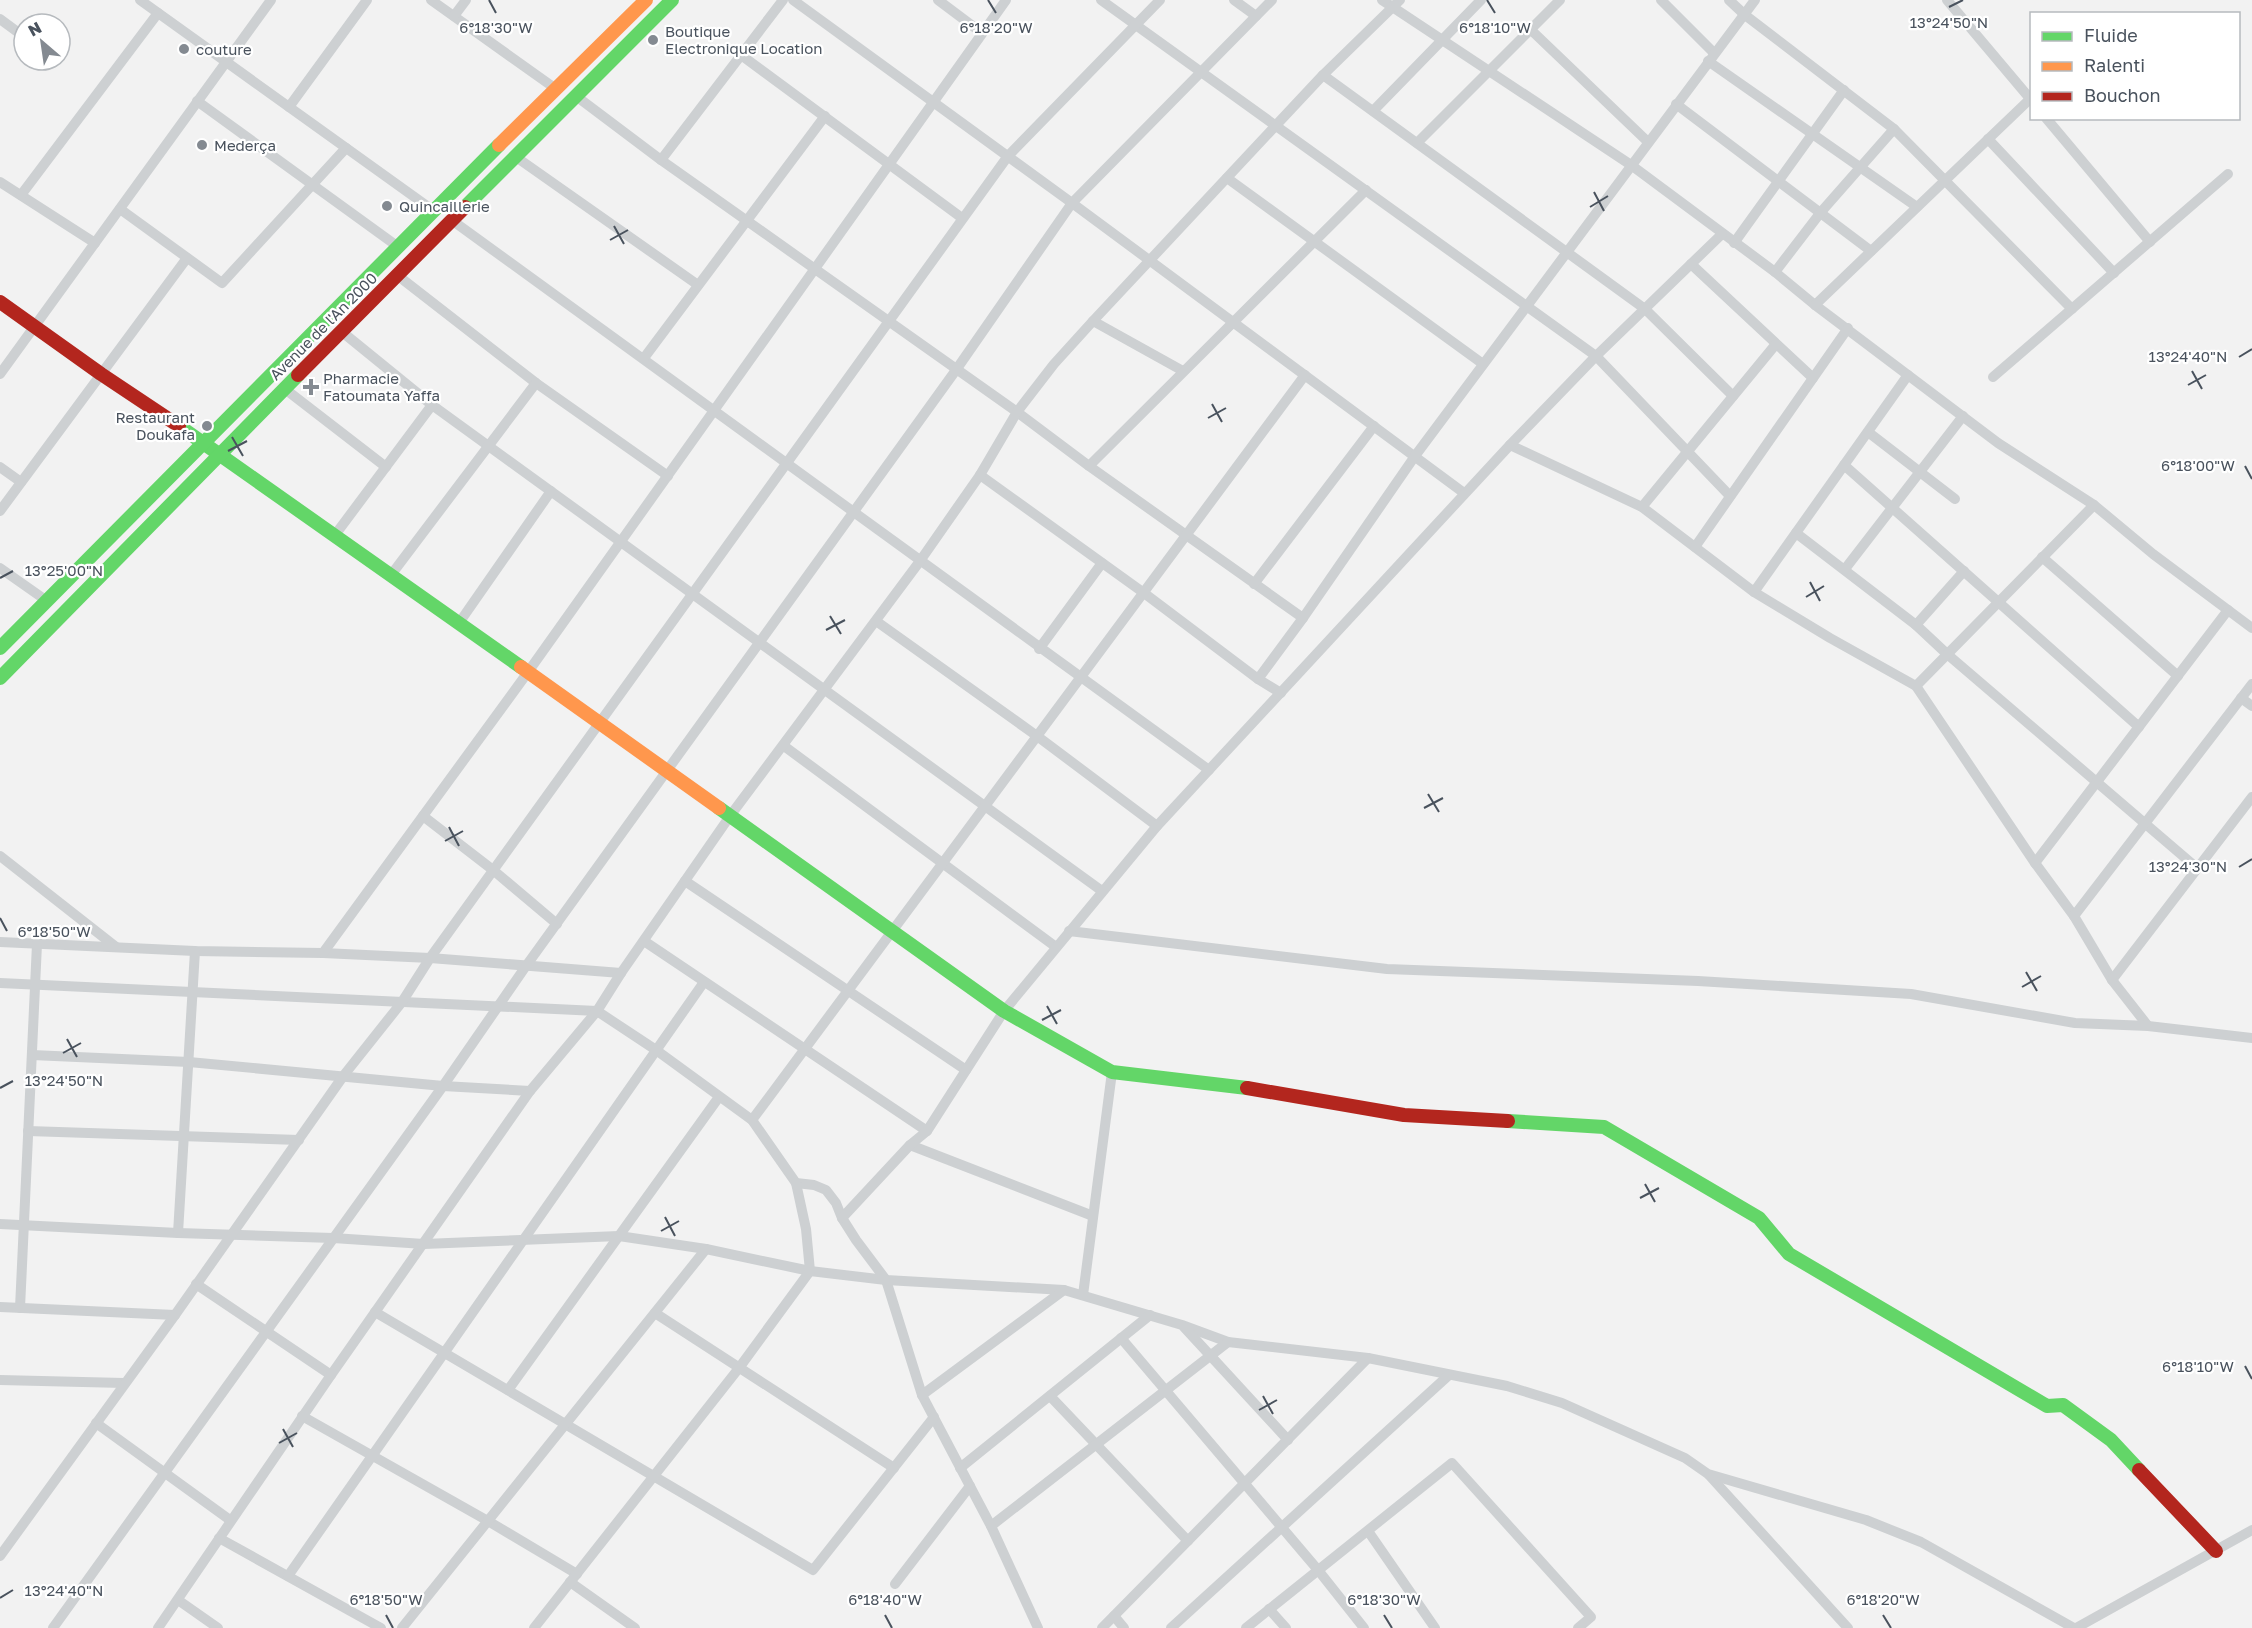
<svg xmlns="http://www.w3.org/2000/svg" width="2252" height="1628" font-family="'Golos Text',sans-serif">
  <rect width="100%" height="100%" fill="#f2f2f2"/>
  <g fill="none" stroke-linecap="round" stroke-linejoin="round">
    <g stroke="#cdd0d2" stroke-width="10">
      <path d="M140 0 434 211"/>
      <path d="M431 0 556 89"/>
      <path d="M793 0 1072 203 1464 493"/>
      <path d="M938 0 982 33"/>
      <path d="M1101 0 1596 356 1730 496"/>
      <path d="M1234 0 1256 16"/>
      <path d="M1382 0 1631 165 1775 272 1815 305 1998 443 2094 505 2153 554 2252 628"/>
      <path d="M1661 0 1714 53"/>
      <path d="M1729 0 1745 15 1894 129 2072 309"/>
      <path d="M1947 0 2032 101"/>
      <path d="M454 16 466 0"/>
      <path d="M0 19 23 36"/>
      <path d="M1530 29 1648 142"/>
      <path d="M741 55 962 218"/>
      <path d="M1708 61 1917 207"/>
      <path d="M1323 75 1645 309 1733 396"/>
      <path d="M576 96 661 160 1017 412 1089 466 1303 618"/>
      <path d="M197 101 397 246"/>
      <path d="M1676 104 1871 251"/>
      <path d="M289 107 367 0"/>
      <path d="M1373 111 1481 0"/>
      <path d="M2046 118 2150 242"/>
      <path d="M1988 139 2114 273"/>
      <path d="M1417 143 1560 0"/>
      <path d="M516 157 698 285"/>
      <path d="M661 160 783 0"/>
      <path d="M1227 178 1483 364"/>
      <path d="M0 182 95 243"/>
      <path d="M21 195 158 13"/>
      <path d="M120 209 222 283 346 148"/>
      <path d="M453 221C706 402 956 589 1209 770"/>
      <path d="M1734 243 1844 90"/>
      <path d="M1691 264 1813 378"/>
      <path d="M1775 272 1821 212 1894 129"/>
      <path d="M397 275 536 383 668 476"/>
      <path d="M1815 305 2030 99"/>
      <path d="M1093 321 1183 371"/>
      <path d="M341 331 432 405 1102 891"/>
      <path d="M644 358 825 116"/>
      <path d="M0 374 271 0"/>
      <path d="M1993 377 2228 174"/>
      <path d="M285 389 386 467"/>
      <path d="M1868 432 1955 499"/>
      <path d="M1510 445 1642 507 1754 592 1830 638 1916 686 2035 863 2074 916 2112 980 2148 1026"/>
      <path d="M1844 465 2139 727"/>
      <path d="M1089 466 1366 190"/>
      <path d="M0 467 21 482"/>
      <path d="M980 475 1144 593 1258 679 1281 693"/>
      <path d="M1642 507 1776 344"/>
      <path d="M0 511 187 258"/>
      <path d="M1796 533 1916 625 1947 654 2197 868"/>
      <path d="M335 535 432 405"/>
      <path d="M1695 547 1848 328"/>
      <path d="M2042 557 2178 676"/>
      <path d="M0 568 47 601"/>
      <path d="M1845 569 1963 416"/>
      <path d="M391 575 536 383"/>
      <path d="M1254 584 1374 426"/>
      <path d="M1754 592 1908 375"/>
      <path d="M876 621 1037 736 1157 826"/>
      <path d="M459 623 551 491"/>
      <path d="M1916 625 1964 571"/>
      <path d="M1039 649 1102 563"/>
      <path d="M1258 679 1303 618 1415 456 1755 0"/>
      <path d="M1916 686 2094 505"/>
      <path d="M2241 698 2252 706"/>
      <path d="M784 746 1056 947"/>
      <path d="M423 816 493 870 557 924"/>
      <path d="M0 856 116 947"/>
      <path d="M2035 863 2228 610"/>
      <path d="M685 881 966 1070"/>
      <path d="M2074 916 2252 684"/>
      <path d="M1069 931 1387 969 1698 981 1911 994 2075 1023 2148 1026 2252 1038"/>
      <path d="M644 941 927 1131"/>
      <path d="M0 942 195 951 323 953 430 958 621 973"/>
      <path d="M323 953 528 672 1006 0"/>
      <path d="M2112 980 2252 797"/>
      <path d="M0 983 597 1011 656 1050 752 1120 796 1183 814 1185 826 1190 836 1203 842 1218 856 1240 886 1280 922 1395 991 1526 1038 1628"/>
      <path d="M32 1055 189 1062 443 1086 530 1091"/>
      <path d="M752 1120 1305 375"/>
      <path d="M28 1131 299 1140"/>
      <path d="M910 1145 1093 1216"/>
      <path d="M842 1218 910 1145 927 1131 1004 1011 1157 826 1510 445 1596 356 1722 234"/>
      <path d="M0 1224 178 1233 333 1238 424 1244 619 1236 706 1249 810 1271 886 1280 1064 1290 1182 1325 1228 1342 1368 1358 1507 1386 1562 1403 1685 1458 1708 1474 1866 1520 1921 1542 2074 1628"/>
      <path d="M178 1233 195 951"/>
      <path d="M196 1284 331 1375"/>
      <path d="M1083 1295 1112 1072"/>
      <path d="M0 1307 175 1315"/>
      <path d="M20 1308 37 944"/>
      <path d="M375 1312 813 1570 934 1417"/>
      <path d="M655 1313 894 1468"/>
      <path d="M1184 1327 1288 1440"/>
      <path d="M1121 1338 1318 1570 1364 1628"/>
      <path d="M0 1380 124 1383"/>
      <path d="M508 1390 719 1097"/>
      <path d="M922 1395 1064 1290"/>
      <path d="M1050 1396 1188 1541"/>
      <path d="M302 1416 488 1521 577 1574"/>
      <path d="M96 1423 230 1520"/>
      <path d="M960 1468 1150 1315"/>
      <path d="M1709 1475 1848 1628"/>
      <path d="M991 1526 1228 1342"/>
      <path d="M1368 1531 1435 1628"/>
      <path d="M219 1538 381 1628"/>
      <path d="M0 1556 175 1315 344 1075 402 1002 430 958 1008 156 1160 0"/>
      <path d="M288 1576 704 982"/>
      <path d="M570 1582 635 1628"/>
      <path d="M895 1584 970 1486"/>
      <path d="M178 1600 218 1628"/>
      <path d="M1269 1609 1286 1628"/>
      <path d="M1114 1616 1124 1628"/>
      <path d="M53 1628 443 1086 526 966 956 370 1072 203 1272 0"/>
      <path d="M158 1628 331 1375 530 1091 597 1011 621 973 730 816 920 561 980 475 1017 412 1054 364 1093 321 1323 75 1400 0"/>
      <path d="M402 1628 706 1249"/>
      <path d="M534 1628 739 1368 810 1271 806 1229 796 1183"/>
      <path d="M1102 1628 1368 1358"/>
      <path d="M1171 1628 1449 1375"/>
      <path d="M1246 1628 1452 1463 1591 1617 1578 1628"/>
      <path d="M2076 1628 2252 1530"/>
    </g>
    <g stroke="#63d668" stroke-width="14">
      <path d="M465 207 672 0"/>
      <path d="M179 426 521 667"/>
      <path d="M0 648 499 145"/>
      <path d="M0 678 298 375"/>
      <path d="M719 808 1004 1011 1112 1072 1247 1088"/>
      <path d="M1508 1121 1604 1127 1759 1218 1789 1254 2047 1406 2063 1405 2111 1440 2139 1470"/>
    </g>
    <g stroke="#ff974d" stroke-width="14">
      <path d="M499 145 646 0"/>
      <path d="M521 667 719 808"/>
    </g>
    <g stroke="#b3261e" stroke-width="14">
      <path d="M0 302 101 374 179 426"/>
      <path d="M298 375 465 207"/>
      <path d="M1247 1088 1404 1115 1508 1121"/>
      <path d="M2139 1470 2216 1551"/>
    </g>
  </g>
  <path fill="none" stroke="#49525d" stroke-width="2" d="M489 0 496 13M988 0 996 13M1487 0 1495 13M1949 7 1963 0M1594 192 1604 211M1590 207 1608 196M614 226 624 244M610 240 628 230M2239 357 2252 349M2192 371 2202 389M2188 385 2206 375M1212 404 1222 422M1208 418 1226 408M232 437 243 456M228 451 247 441M2245 466 2252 479M0 578 13 571M1810 582 1820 601M1806 597 1824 586M830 616 841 634M826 630 845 620M1428 794 1439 812M1424 808 1443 798M449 827 459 846M445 841 463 831M2239 867 2252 859M0 918 7 931M2026 972 2037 991M2022 987 2041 976M1047 1006 1057 1024M1042 1020 1061 1010M67 1039 77 1057M63 1053 81 1043M0 1088 13 1081M1645 1184 1655 1202M1640 1198 1659 1188M665 1217 675 1236M661 1231 679 1221M2245 1366 2252 1379M1263 1396 1273 1414M1259 1410 1277 1400M283 1429 293 1447M279 1443 297 1433M0 1598 13 1590M386 1615 393 1628M885 1615 892 1628M1384 1615 1392 1628M1883 1615 1891 1628"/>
  <g fill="#848a91" stroke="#fff" stroke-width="2">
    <circle cx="653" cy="40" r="6"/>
    <circle cx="184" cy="49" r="6"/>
    <circle cx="202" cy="145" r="6"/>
    <circle cx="387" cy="206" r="6"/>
    <path d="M308 378h6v6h6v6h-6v6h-6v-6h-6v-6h6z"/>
    <circle cx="207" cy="426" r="6"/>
  </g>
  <g text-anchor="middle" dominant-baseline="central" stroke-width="4.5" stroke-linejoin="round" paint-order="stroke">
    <g font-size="15" fill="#49525d" stroke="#fff" text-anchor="start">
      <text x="665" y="31">Boutique<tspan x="665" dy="17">Electronique Location</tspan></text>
      <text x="196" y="49">couture</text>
      <text x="214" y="145">Mederça</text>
      <text x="399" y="206">Quincaillerie</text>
      <text x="323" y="378">Pharmacie<tspan x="323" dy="17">Fatoumata Yaffa</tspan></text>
      <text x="195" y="417" text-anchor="end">Restaurant<tspan x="195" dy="17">Doukafa</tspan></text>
    </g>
    <g font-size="15" fill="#49525d" stroke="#fff">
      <text transform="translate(323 326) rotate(-45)">Avenue de l'An 2000</text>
    </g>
  </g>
  <g font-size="15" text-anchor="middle" fill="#49525d" stroke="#fff" stroke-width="4.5" stroke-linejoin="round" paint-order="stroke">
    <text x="1949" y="28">13°24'50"N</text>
    <text x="496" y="33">6°18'30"W</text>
    <text x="996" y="33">6°18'20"W</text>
    <text x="1495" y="33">6°18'10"W</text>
    <text x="2188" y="362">13°24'40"N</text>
    <text x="2198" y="471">6°18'00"W</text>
    <text x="64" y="576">13°25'00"N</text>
    <text x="2188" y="872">13°24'30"N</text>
    <text x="54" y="937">6°18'50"W</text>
    <text x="64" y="1086">13°24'50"N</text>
    <text x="2198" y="1372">6°18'10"W</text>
    <text x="64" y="1596">13°24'40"N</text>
    <text x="386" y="1605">6°18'50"W</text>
    <text x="885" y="1605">6°18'40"W</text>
    <text x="1384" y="1605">6°18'30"W</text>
    <text x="1883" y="1605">6°18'20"W</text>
  </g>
  <rect x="2030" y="12" width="210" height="108" fill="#ffffff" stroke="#b6babe" stroke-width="1.5"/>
  <rect x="2042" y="32" width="30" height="9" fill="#63d668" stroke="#b6babe" stroke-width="1.5"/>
  <text x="2084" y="42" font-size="18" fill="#49525d">Fluide</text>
  <rect x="2042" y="62" width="30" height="9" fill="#ff974d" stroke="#b6babe" stroke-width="1.5"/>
  <text x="2084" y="72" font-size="18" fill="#49525d">Ralenti</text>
  <rect x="2042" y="92" width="30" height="9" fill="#b3261e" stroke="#b6babe" stroke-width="1.5"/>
  <text x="2084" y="102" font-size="18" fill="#49525d">Bouchon</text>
  <g transform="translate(42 42) rotate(331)"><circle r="28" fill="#ffffff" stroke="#b6babe" stroke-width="1.5"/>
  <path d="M0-4.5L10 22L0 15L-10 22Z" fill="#848a91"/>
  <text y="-9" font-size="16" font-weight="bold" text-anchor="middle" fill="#49525d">N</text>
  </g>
</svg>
